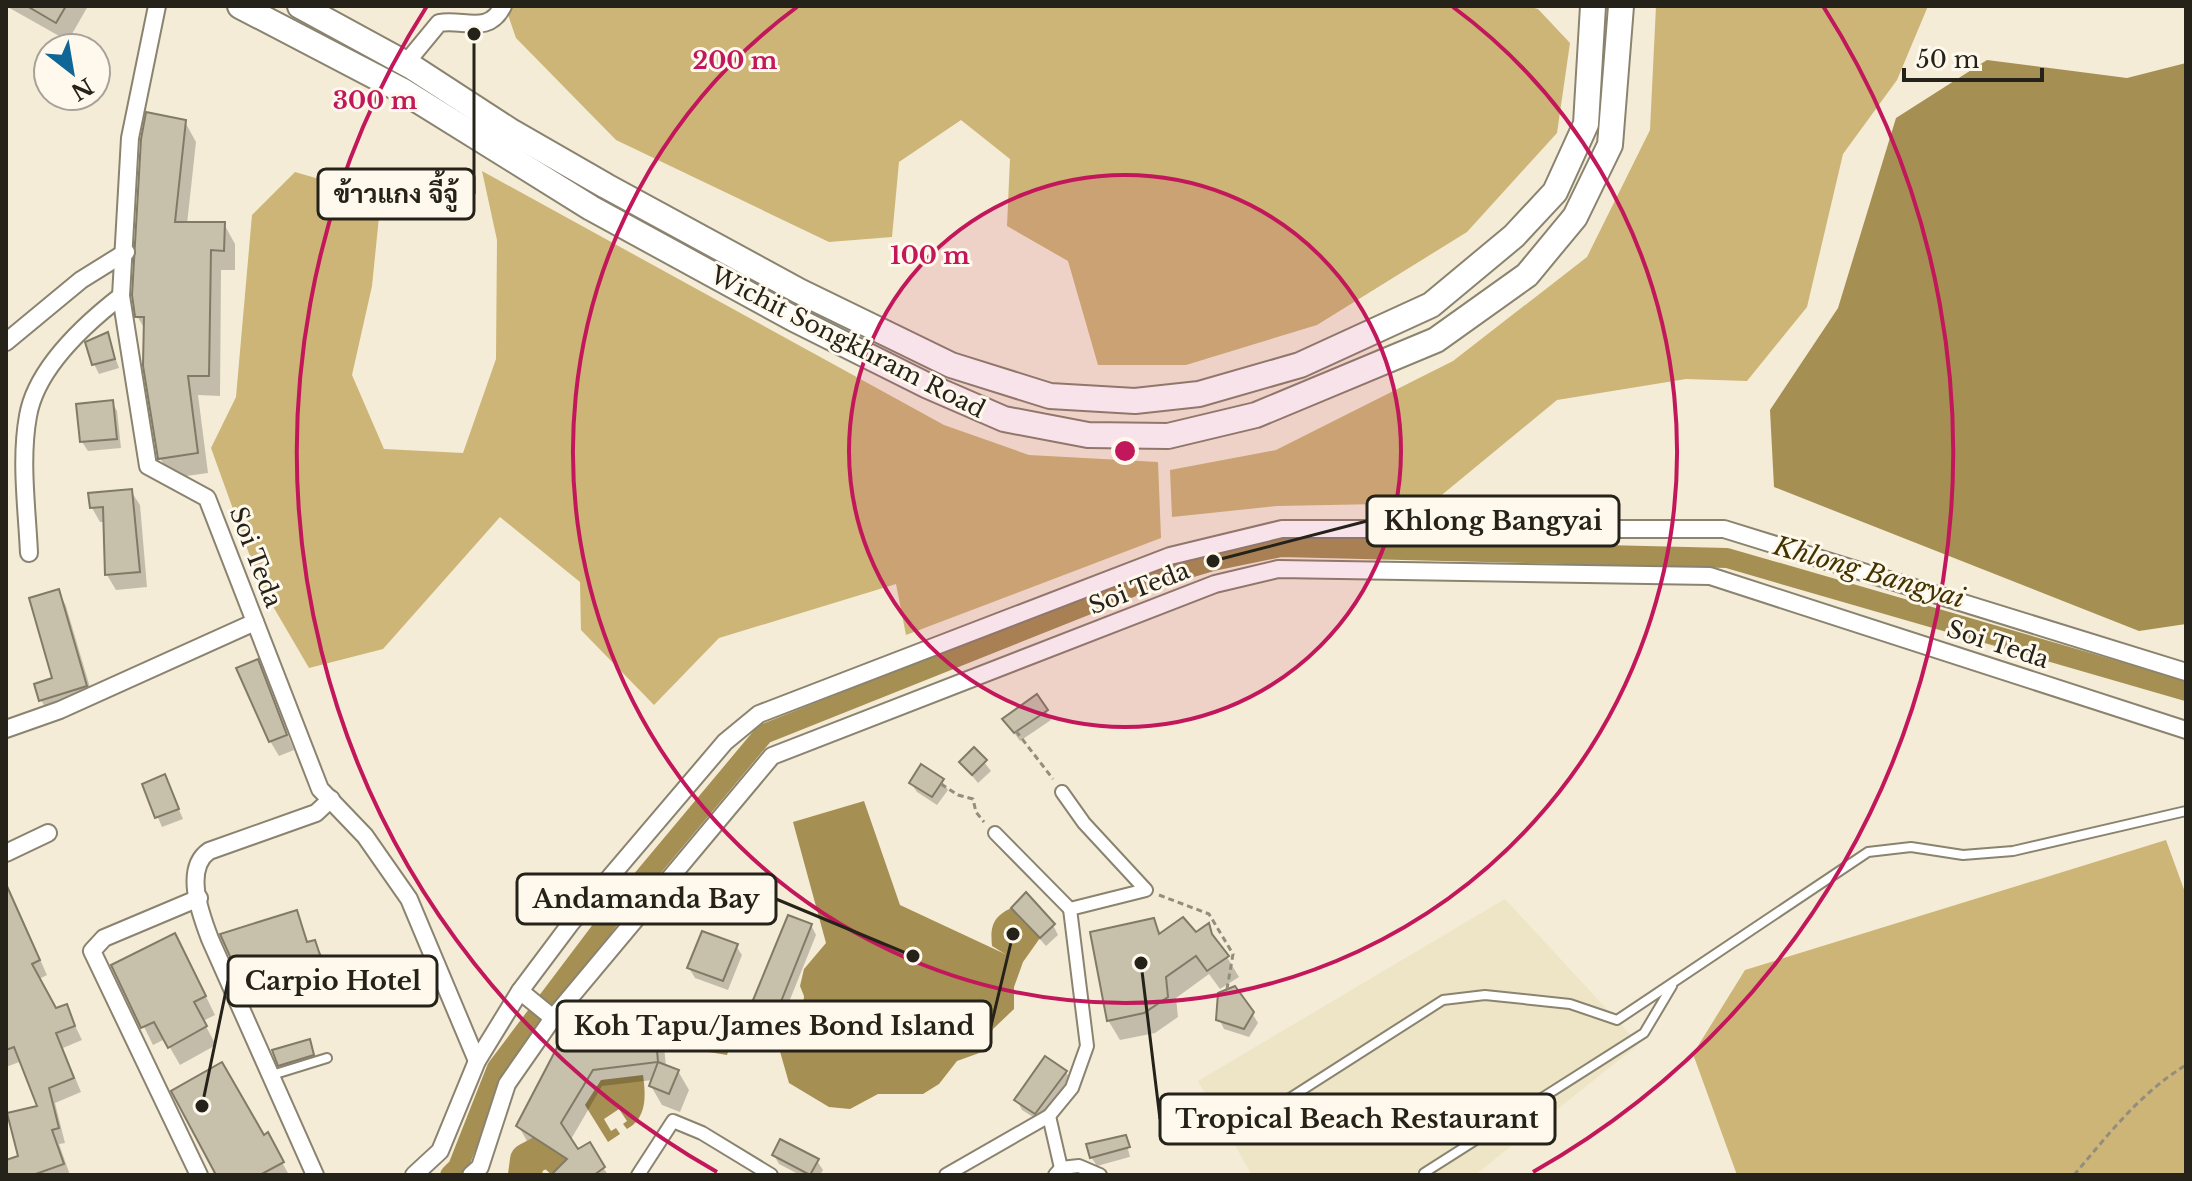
<svg xmlns="http://www.w3.org/2000/svg" width="2192" height="1181" font-family="'Libre Baskerville',Sarabun,serif">
  <rect width="100%" height="100%" fill="#f4ecd6"/>
  <path fill="#eee4c6" d="M1505 899 1639 1044 1475 1175H1252L1198 1081Z"/>
  <g fill="#ccb577">
    <path d="M505 6H1526L1538 9 1570 43 1557 133 1467 232 1317 325 1186 365H1098L1068 261 1007 226 1010 159 961 120 899 162 892 237 829 242 616 140 516 38Z"/>
    <path d="M1656 6H1928L1897 80 1843 154 1807 307 1747 381 1686 379 1557 400 1432 503 1277 506 1172 517 1170 470 1276 450 1453 361 1587 257 1650 130Z"/>
    <path d="M482 171 944 425 1029 455 1158 462 1161 538 906 635 896 584 719 638 654 705 581 630 580 582 500 517 383 649 309 668 260 584 211 448 236 397 252 215 295 172 381 197 372 286 352 375 384 449 463 453 496 359 497 240Z"/>
    <path d="M2166 840 2186 895V1175H1737L1693 1054 1745 970Z"/>
  </g>
  <g fill="#a58f52">
    <path d="M1987 60 2127 78 2186 63V624L2139 631 1774 487 1770 410 1838 308 1896 118Z"/>
    <path d="M864 801 900 905 1005 954 992 946C990 926 993 917 1011 908L1040 938 1023 962 1014 987V1009L993 1029 982 1052 957 1061 939 1084 923 1094H878L850 1109 829 1107 789 1083 779 1048 782 1035 803 1007 804 996 800 986 804 969 826 943 793 822Z"/>
    <path d="M703 1007 706 1027H721L728 1007 742 1013 727 1055 678 1047 676 1009Z"/>
    <path d="M643 1075C646 1096 647 1118 627 1129L623 1124 627 1121 619 1109 604 1119 611 1131 616 1128 620 1134 608 1142 585 1105 601 1080Z"/>
  </g>
  <g fill="#0003">
    <path d="M6 6H88L68 41Z"/>
    <path d="M185 122 196 142 187 224H224L235 244V270H221L220 396 198 395 208 473 172 478 160 458 146 331 137 316Z"/>
    <path d="M107 335 119 368 99 374 94 364Z"/>
    <path d="M112 402 117 411 121 448 88 451 82 442 78 405Z"/>
    <path d="M131 491 140 505 147 587 116 590 107 575 106 522H100L92 508Z"/>
    <path d="M58 591 66 606 94 701 49 714 41 700 55 680Z"/>
    <path d="M257 662 294 750 279 756 270 741Z"/>
    <path d="M1046 711 1051 720 1020 741 1005 720Z"/>
    <path d="M974 749 991 771 978 783 961 762Z"/>
    <path d="M165 777 183 819 162 827 144 785Z"/>
    <path d="M942 781 948 790 937 805 917 792 911 783Z"/>
    <path d="M6 892 16 906 47 975 39 979 56 1011 66 1007 82 1040 63 1048 81 1092 55 1103 65 1143 59 1144 70 1175H6V1162L20 1158 39 1107 22 1061 6 1067Z"/>
    <path d="M1013 908 1053 925 1058 935 1046 946Z"/>
    <path d="M296 913 309 944 314 942 323 957 330 979 255 1003 246 989Z"/>
    <path d="M1153 920 1162 935H1195L1208 926 1239 977 1220 989 1209 974 1176 998 1178 1017 1155 1033 1120 1040 1108 1020Z"/>
    <path d="M811 925 816 935 781 1022 759 1014 753 1005Z"/>
    <path d="M736 946 742 955 728 990 695 978 689 968Z"/>
    <path d="M185 954 215 1015 203 1021 216 1045 180 1065 165 1039 153 1045 114 966Z"/>
    <path d="M1252 1013 1258 1023 1249 1037 1224 1029 1219 1019Z"/>
    <path d="M654 1029 664 1046 666 1067 678 1071 689 1090 680 1112 662 1105 651 1086 653 1080 602 1086 570 1141 577 1152 589 1145 608 1175H554L563 1166 528 1143 518 1125 564 1040Z"/>
    <path d="M309 1041 318 1064 286 1074 280 1065Z"/>
    <path d="M1066 1072 1071 1081 1041 1122 1022 1110 1017 1100Z"/>
    <path d="M267 1135 289 1175H218L263 1137Z"/>
    <path d="M1125 1137 1130 1157 1133 1156 1097 1166 1091 1157Z"/>
    <path d="M774 1155 817 1161 823 1170 820 1175H800L779 1164Z"/>
  </g>
  <g fill="none" stroke-linecap="round" stroke-linejoin="round">
    <path stroke="#a58f52" stroke-width="20" d="M450 1175 458 1167 497 1068 611 917 764 734 1152 579 1213 561 1281 547 1727 558 2186 691"/>
    <path stroke="#a58f52" stroke-width="34" d="M525 1175 527 1160 544 1151 553 1153 571 1170"/>
  </g>
  <g fill="#c7c0aa" stroke="#817a66" stroke-width="2">
    <path d="M27 6H66L56 23Z"/>
    <path d="M146 112 186 120 175 222H225L224 251 211 250 209 376H188L198 453 158 459 143 366 144 317H135L132 295 141 139Z"/>
    <path d="M108 332 115 359 92 365 85 342Z"/>
    <path d="M113 400 117 439 80 442 76 404Z"/>
    <path d="M132 489 140 572 105 575 103 507 90 508 88 493Z"/>
    <path d="M59 589 87 686 39 701 34 684 52 678 29 598Z"/>
    <path d="M258 659 287 735 269 742 236 668Z"/>
    <path d="M1037 694 1048 710 1014 733 1002 719Z"/>
    <path d="M974 747 987 760 972 775 959 762Z"/>
    <path d="M921 764 944 779 932 797 909 783Z"/>
    <path d="M165 774 179 809 155 818 142 784Z"/>
    <path d="M6 884 40 960 32 964 56 1008 67 1004 75 1026 56 1033 74 1078 49 1088 59 1128 52 1130 64 1164 33 1175H6V1160L18 1156 7 1113 37 1106 14 1047 6 1050Z"/>
    <path d="M1026 892 1055 924 1040 938 1011 908Z"/>
    <path d="M297 910 307 942 315 940 323 964 245 990 220 934Z"/>
    <path d="M788 915 812 924 776 1014 751 1005Z"/>
    <path d="M1183 917 1196 932 1209 923 1212 934 1229 956 1207 971 1196 956 1166 977 1168 997 1144 1013 1107 1021 1090 932 1154 918 1159 934Z"/>
    <path d="M702 931 738 944 723 981 687 968Z"/>
    <path d="M175 933 206 996 194 1002 207 1026 168 1048 154 1022 141 1028 111 965Z"/>
    <path d="M1235 986 1254 1012 1244 1029 1216 1020 1218 993Z"/>
    <path d="M655 1027 658 1062 593 1070 561 1123 578 1149 590 1142 605 1167 594 1175H551L567 1159 516 1126 562 1038Z"/>
    <path d="M310 1039 314 1055 278 1066 272 1050Z"/>
    <path d="M1045 1056 1067 1071 1035 1114 1014 1100Z"/>
    <path d="M222 1062 264 1135 268 1132 284 1162 260 1175H216L171 1091Z"/>
    <path d="M658 1062 679 1070 669 1094 649 1086Z"/>
    <path d="M1126 1135 1130 1147 1090 1158 1086 1144Z"/>
    <path d="M780 1139 819 1159 810 1175 772 1155Z"/>
  </g>
  <g fill="none" stroke-linecap="round" stroke-linejoin="round">
    <g stroke="#8a836f" stroke-width="12">
      <g id="service">
        <path d="M272 1075 327 1058"/>
        <path d="M1268 1112 1443 1000 1485 995 1570 1004 1617 1020 1868 852 1911 847 1963 855 2013 851 2186 811"/>
        <path d="M1424 1173 1644 1033 1672 986"/>
      </g>
    </g>
    <g stroke="#8a836f" stroke-width="16">
      <g id="pedestrian">
        <path d="M995 833 1070 909"/>
        <path d="M1049 1116 1061 1168"/>
        <path d="M638 1175 673 1121 702 1133 771 1175"/>
        <path d="M946 1175 1049 1116 1072 1088 1087 1046 1070 909 1146 890 1084 823 1062 792"/>
        <path d="M1055 1175 1061 1168 1079 1166 1100 1175"/>
      </g>
    </g>
    <g stroke="#8a836f" stroke-width="20">
      <g id="minor">
        <path d="M157 6 130 138 121 296 148 466 207 498 320 789 365 836 409 899 477 1061"/>
        <path d="M406 63 439 23C463 18 488 36 503 6"/>
        <path d="M6 342 81 280 126 252"/>
        <path d="M29 553C27 509 20 460 28 416 36 369 85 324 121 296"/>
        <path d="M6 729 60 710 255 622"/>
        <path d="M6 853 48 833"/>
        <path d="M199 898 104 938 92 951 199 1175"/>
        <path d="M520 991 553 1018"/>
        <path d="M315 1175 210 939C201 915 183 869 209 851L316 813 331 799"/>
        <path d="M414 1175 440 1151 477 1061 520 991 571 923 725 742 759 714 1170 556 1282 529H1724L2186 672"/>
        <path d="M471 1175 480 1167 507 1084 553 1018 772 756 1215 584 1278 569 1710 576 2186 730"/>
      </g>
    </g>
    <g stroke="#8a836f" stroke-width="28">
      <g id="secondary">
        <path d="M240 6 403 91 591 208 794 319 928 386 1004 419 1088 435 1168 436 1256 415 1436 340 1527 275 1575 217 1610 145 1621 6"/>
        <path d="M300 6 412 67 512 132 606 186 799 291 951 365 1050 396 1135 401 1199 394 1300 365 1431 305 1514 236 1555 192 1586 124 1593 6"/>
      </g>
    </g>
    <g stroke="#928d7d" stroke-width="3" stroke-dasharray="6 4" stroke-linecap="butt">
      <path d="M1016 731 1053 779"/>
      <path d="M941 784 958 795 973 799 976 812 984 822"/>
      <path d="M1159 895 1209 914 1233 954 1227 989"/>
      <path d="M2074 1175C2108 1135 2140 1093 2186 1065"/>
    </g>
    <use href="#service" stroke="#fff" stroke-width="8"/>
    <use href="#pedestrian" stroke="#fff" stroke-width="12"/>
    <use href="#minor" stroke="#fff" stroke-width="16"/>
    <use href="#secondary" stroke="#fff" stroke-width="24"/>
  </g>
  <circle cx="1125" cy="451" r="276" fill="#c2185b" fill-opacity=".12"/>
  <g fill="none" stroke="#c2185b" stroke-width="4">
    <circle cx="1125" cy="451" r="276"/>
    <path d="M1453 7A552 552 0 1 1 797 7"/>
    <path d="M717 1172A828 828 0 0 1 427 6M1823 6A828 828 0 0 1 1533 1172"/>
  </g>
  <g text-anchor="middle" dominant-baseline="central" stroke-width="6" stroke-linejoin="round" paint-order="stroke">
    <g font-size="24" fill="#25221a" stroke="#fef9ec">
      <text transform="translate(848 342) rotate(27)">Wichit Songkhram Road</text>
      <text transform="translate(256 557) rotate(69)">Soi Teda</text>
      <text transform="translate(1139 588) rotate(-21)">Soi Teda</text>
      <text transform="translate(1998 644) rotate(18)">Soi Teda</text>
    </g>
    <g font-size="26" font-style="italic" fill="#433300" stroke="#fef9ec">
      <text transform="translate(1869 572) rotate(16)">Khlong Bangyai</text>
    </g>
  </g>
  <circle cx="1125" cy="451" r="12" fill="#c2185b" stroke="#fef9ec" stroke-width="4"/>
  <g font-size="24" text-anchor="middle" font-weight="bold" fill="#c2185b" stroke="#fef9ec" stroke-width="6" stroke-linejoin="round" paint-order="stroke">
    <text x="735" y="69">200 m</text>
    <text x="375" y="109">300 m</text>
    <text x="930" y="264">100 m</text>
  </g>
  <path fill="none" stroke="#25221a" stroke-width="3" d="M474 34L474 194M1213 561L1367 521M913 956L776 899M202 1106L228 981M1013 934L991 1026M1141 963L1160 1119"/>
  <g fill="#25221a" stroke="#fef9ec" stroke-width="3">
    <circle cx="474" cy="34" r="8"/>
    <circle cx="1213" cy="561" r="8"/>
    <circle cx="913" cy="956" r="8"/>
    <circle cx="202" cy="1106" r="8"/>
    <circle cx="1013" cy="934" r="8"/>
    <circle cx="1141" cy="963" r="8"/>
  </g>
  <g fill="#fef9ec" stroke="#25221a" stroke-width="3">
    <rect x="318" y="169" width="156" height="50" rx="8"/>
    <rect x="1367" y="496" width="252" height="50" rx="8"/>
    <rect x="517" y="874" width="259" height="50" rx="8"/>
    <rect x="228" y="956" width="209" height="50" rx="8"/>
    <rect x="557" y="1001" width="434" height="50" rx="8"/>
    <rect x="1160" y="1094" width="395" height="50" rx="8"/>
  </g>
  <g font-size="26" text-anchor="middle" font-weight="bold" fill="#25221a">
    <text x="396" y="203">ข้าวแกง จี้จู้</text>
    <text x="1493" y="530">Khlong Bangyai</text>
    <text x="646" y="908">Andamanda Bay</text>
    <text x="333" y="990">Carpio Hotel</text>
    <text x="774" y="1035">Koh Tapu/James Bond Island</text>
    <text x="1357" y="1128">Tropical Beach Restaurant</text>
  </g>
  <rect width="2192" height="1181" fill="none" stroke="#25221a" stroke-width="16"/>
  <g transform="translate(72 72) rotate(149)"><circle r="38" fill="#fef9ec" stroke="#a7a398" stroke-width="2"/>
  <path d="M0-6L14 30L0 20L-14 30Z" fill="#106797"/>
  <text y="-12" font-size="22" font-weight="bold" text-anchor="middle" fill="#25221a">N</text>
  </g>
  <path d="M1904 68v12h138v-12" fill="none" stroke="#25221a" stroke-width="4"/>
  <text x="1916" y="68" font-size="24" fill="#25221a" stroke="#fef9ec" stroke-width="6" paint-order="stroke">50 m</text>
</svg>
